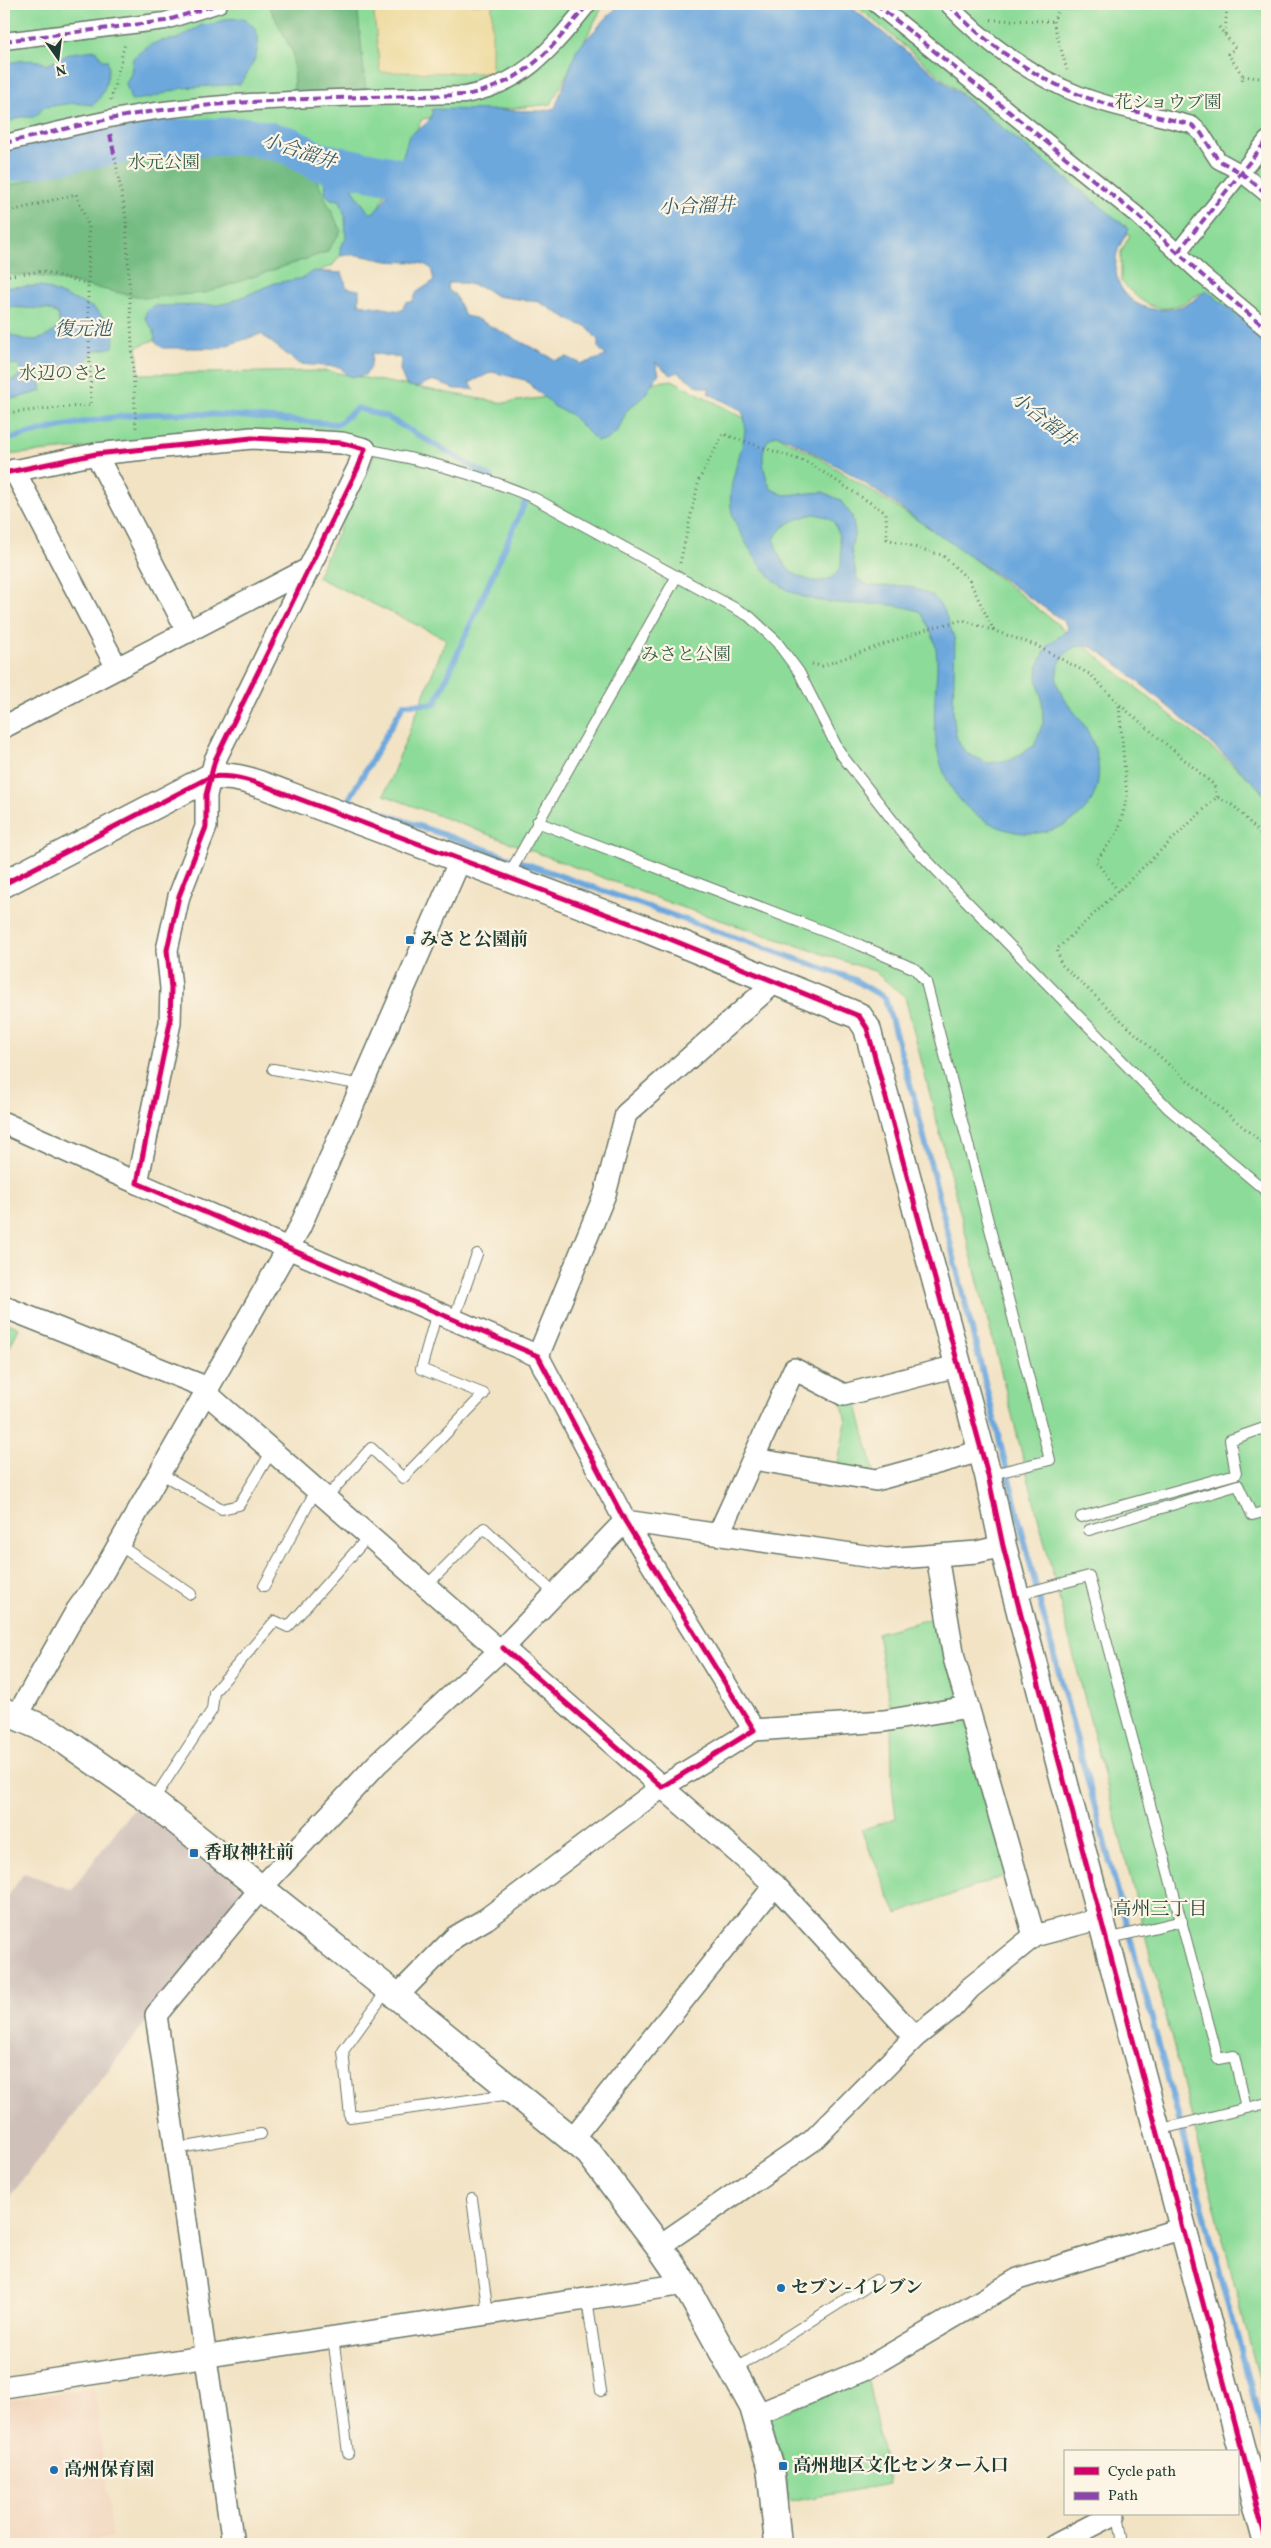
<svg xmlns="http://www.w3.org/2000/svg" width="1271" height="2548" font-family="Vollkorn,'Noto Serif JP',serif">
  <rect width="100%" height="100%" fill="#fcf5e5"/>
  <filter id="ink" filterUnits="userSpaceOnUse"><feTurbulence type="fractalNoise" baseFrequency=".02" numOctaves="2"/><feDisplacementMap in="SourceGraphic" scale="10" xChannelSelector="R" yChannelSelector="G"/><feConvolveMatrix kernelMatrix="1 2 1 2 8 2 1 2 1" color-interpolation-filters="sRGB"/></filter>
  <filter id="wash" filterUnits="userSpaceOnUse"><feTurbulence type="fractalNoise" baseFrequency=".0096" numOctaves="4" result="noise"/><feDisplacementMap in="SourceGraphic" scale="20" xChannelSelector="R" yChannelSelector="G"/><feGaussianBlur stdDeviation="1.12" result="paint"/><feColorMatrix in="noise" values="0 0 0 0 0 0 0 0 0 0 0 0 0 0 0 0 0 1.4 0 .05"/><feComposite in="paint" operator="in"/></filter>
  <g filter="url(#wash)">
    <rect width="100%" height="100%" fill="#f2e3c5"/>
    <path fill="#f2d5bd" d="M94 2388 113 2538 63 2544H4V2401Z"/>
    <path fill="#cfc1ba" d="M137 1803 248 1891 4 2204V1902L24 1873 72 1890Z"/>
    <g fill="#8ddb99" stroke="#568c66">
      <path d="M4 4H604L551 104 422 119 378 208 333 265 137 347 139 374 327 371 503 403 672 380 818 457 951 542 1016 591 1254 782 1267 799V2411L905 997 874 971 678 906 384 795 446 639 317 577 375 454 141 443 4 455Z"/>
      <path d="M854 4H1267V348L1200 293C1165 318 1148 311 1121 281V252L1130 235Z"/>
      <path d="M4 1321 19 1328 4 1359Z"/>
      <path d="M855 1397 874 1472 837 1468 846 1422 841 1399Z"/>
      <path d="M937 1617 1010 1874 897 1914 861 1830 896 1818 892 1785 891 1712 877 1633Z"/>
      <path d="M867 2376 889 2484 789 2502 782 2456 768 2418Z"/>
    </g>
    <g fill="#72bb81" stroke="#487c5a">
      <path d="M268 4H357L366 92 294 94 293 53Z"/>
      <path d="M250 145 308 162 341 231 327 252 205 293 144 298 45 277 4 274V187L100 161Z"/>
    </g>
    <path fill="#eeda9e" stroke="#868c69" d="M373 4H492V73L380 72Z"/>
    <g fill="#6da8dd" stroke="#467288" fill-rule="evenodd">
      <path d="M620 4H847L1129 229C1125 237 1119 245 1117 253 1106 309 1170 328 1206 290L1267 340V796C1229 758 1188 723 1146 688 1129 675 1112 658 1093 648 1070 637 1051 666 1058 686 1064 703 1080 716 1088 732 1111 778 1096 821 1043 832 1022 836 1002 830 984 820 940 794 932 745 935 698 936 679 939 662 935 644 932 632 926 622 921 612 901 604 882 604 861 604 790 603 768 588 736 524 716 484 758 437 741 410L708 393 710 389 696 385 678 372 671 375 655 362 659 373 644 396 627 410 618 431 607 440 597 441 570 414 555 407 525 380 492 372 469 383 476 390C469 388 463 390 456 389 448 388 440 381 433 381 421 382 424 391 406 385L400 370 401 358 372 353C372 371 368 379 348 376L340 367 299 364 261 334 218 348H163L155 342 154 331 145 318 146 312 152 306 216 305 228 303 275 283 303 278 313 271 342 273C349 288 340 287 359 290V304L401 311 406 302H412L417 292 434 281 431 268C417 259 403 263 388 261 372 259 357 252 341 256L340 247 346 239 345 216 340 200 331 199 325 194 326 186 322 178 317 177 314 168 325 162 342 170 347 176 357 196 369 213H372C389 204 403 155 409 136 418 128 433 124 432 109L542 111 555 108 577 49ZM448 283H464L484 288 496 296 539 302 577 324 586 326 598 340V347L606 356 582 364 567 357 556 360 475 318 465 316 455 295 447 289ZM776 435 789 439 853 475 1065 622 1068 630 1048 645 1038 666 1037 678 1042 699 1043 723 1034 746 1011 760 988 763 968 754 960 745 956 736 953 713 955 640 944 610 933 596 909 586H870L857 579 851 548 855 532 852 516 840 500 823 492 784 495 771 489C764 475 755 443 776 435ZM814 514C820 515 826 516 832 520 840 528 845 563 838 572 825 589 796 580 785 565 779 557 776 549 774 540 781 523 797 519 814 514Z"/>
      <path d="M242 18C272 32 254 65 240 84L182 88 149 98 131 100 126 84 131 73 133 58 148 46 160 41 177 39 202 25 214 24 226 19Z"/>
      <path d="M96 50 103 60H107C111 73 104 97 93 105L73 103 45 107 34 117H21L4 124V64C15 61 38 57 47 65L71 53Z"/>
      <path d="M41 286 94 308 104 318 111 320 114 330 113 347 94 351C77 374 70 373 43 369L39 376 42 391 17 398H4V383L17 378 22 370 17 364 4 366V332C27 342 40 345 60 326L58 314 47 309 4 307V287Z"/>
    </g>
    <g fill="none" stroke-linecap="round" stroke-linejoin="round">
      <g stroke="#6da8dd" stroke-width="6">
        <path d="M4 440C50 428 98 417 147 414 210 411 275 420 338 424L357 408 387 417 492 478"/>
        <path d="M522 495 527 498 435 704H404L348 801 853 979 885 998 915 1101 1039 1599 1267 2447"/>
      </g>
      <path stroke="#6da8dd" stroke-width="38" d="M4 164 157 139 248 136 288 145 317 161 445 186"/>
    </g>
  </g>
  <g filter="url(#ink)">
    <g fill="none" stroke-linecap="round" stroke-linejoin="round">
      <g stroke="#697767" stroke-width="12">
        <g id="service">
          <path d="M365 449C424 460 479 474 534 498L749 616 776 641 799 672 840 753 911 844 1169 1109 1267 1192"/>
          <path d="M537 822 860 945 915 969 926 982 1050 1460 988 1475"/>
          <path d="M508 876 677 576"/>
          <path d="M273 1069 363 1085"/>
          <path d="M454 1319 477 1254"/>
          <path d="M160 1473 222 1509 239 1505 272 1451"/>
          <path d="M326 1498 371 1448 403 1478 484 1394 421 1369 437 1312"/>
          <path d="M1081 1517 1236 1474 1230 1440 1267 1427"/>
          <path d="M1089 1530 1238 1485 1252 1515 1267 1511"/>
          <path d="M119 1545 191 1594"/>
          <path d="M264 1586 316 1490"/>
          <path d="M426 1586 484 1528 555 1594"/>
          <path d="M1017 1595 1089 1576 1218 2059 1234 2056 1246 2108"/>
          <path d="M152 1802 212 1710 214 1692 275 1621 288 1627 369 1536"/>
          <path d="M1107 1939 1182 1921"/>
          <path d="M388 1989 343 2051 350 2117 511 2094"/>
          <path d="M1158 2130 1267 2103"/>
          <path d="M174 2149 261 2134"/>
          <path d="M472 2199 488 2313"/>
          <path d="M587 2299 601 2391"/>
          <path d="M333 2337 348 2453"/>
          <path d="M734 2370 876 2280"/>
          <path d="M1118 2514 1123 2544"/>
        </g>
      </g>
      <g stroke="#697767" stroke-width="19">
        <g id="pedestrian">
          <path d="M876 4 1138 216 1202 275 1267 329"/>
          <path d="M948 4C982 41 1033 77 1080 95 1114 109 1156 115 1192 125L1201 133 1218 160 1240 172 1267 194"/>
          <path d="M4 41 165 21 219 4"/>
          <path d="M4 143C59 131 115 115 172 109 269 98 367 97 465 95 525 84 551 49 588 4"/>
          <path d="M1178 252 1267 140"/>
        </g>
      </g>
      <g stroke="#697767" stroke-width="24">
        <g id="minor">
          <path d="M96 454 188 632"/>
          <path d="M14 470 117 668"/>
          <path d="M4 473 96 454 252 438 342 443 365 449 358 468 215 760 206 795V827L179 896 167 950 171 988 170 1023 137 1183 538 1356 625 1521 754 1730 662 1787 503 1648"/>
          <path d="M4 727 310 568"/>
          <path d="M4 1123 137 1183"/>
          <path d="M4 1307 208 1388"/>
          <path d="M538 1356 605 1194 626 1114 774 983"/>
          <path d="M205 1392 500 1651"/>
          <path d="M754 1459 876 1480 981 1451"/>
          <path d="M719 1533 794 1369 844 1395 957 1366"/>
          <path d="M17 1716 77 1610 98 1581 300 1227 460 860"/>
          <path d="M754 1730 884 1721 968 1707"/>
          <path d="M1034 1936 1102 1918"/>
          <path d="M397 1996 455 1937 486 1919 662 1787 775 1885 915 2037"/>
          <path d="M572 2139 775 1885"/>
          <path d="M659 2246 812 2141 915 2037 952 2008 970 1988 1034 1936 954 1658 937 1556"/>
          <path d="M4 2387 685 2284"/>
          <path d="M756 2415 864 2370 1018 2279 1183 2228"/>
          <path d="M233 2544 156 2015 262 1887 377 1764 503 1648 625 1521 886 1559 977 1552 1003 1546"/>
          <path d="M1057 2544 1115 2514"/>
        </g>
      </g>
      <g stroke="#697767" stroke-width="29">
        <g id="tertiary">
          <path d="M4 884 210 777C236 773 262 785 286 794L643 928 859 1016 867 1028 988 1475 1003 1546 1058 1758 1267 2544"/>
          <path d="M4 1711 52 1732 152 1802 388 1989 589 2153 659 2246 685 2284 753 2407 770 2466 778 2544"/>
        </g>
      </g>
      <g stroke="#697767" stroke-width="3" stroke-dasharray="1 4" stroke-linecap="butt">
        <path d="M1063 4 1053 21 1067 70"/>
        <path d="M1220 4 1227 5 1225 34"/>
        <path d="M991 20 1053 21"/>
        <path d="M1219 27 1235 48 1228 54 1243 76 1242 81"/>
        <path d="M1243 76 1267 79"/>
        <path d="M111 100 125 43"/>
        <path d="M115 158 126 218 136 429"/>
        <path d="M4 213 76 194 89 227 88 301 91 405 4 413"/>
        <path d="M4 276 43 271 88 284"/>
        <path d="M680 563 699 480 723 434 809 463 886 513 887 539 942 555 969 580 994 631"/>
        <path d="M812 664 822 666 927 629 963 620 1035 645 1091 675 1119 704 1214 785 1217 797"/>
        <path d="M1267 841 1234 806 1217 797 1057 949 1061 964 1168 1064 1267 1147"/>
        <path d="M1118 891 1096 861 1118 832 1127 797 1119 705"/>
      </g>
      <use href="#service" stroke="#fff" stroke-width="10"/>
      <use href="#pedestrian" stroke="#fff" stroke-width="16"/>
      <use href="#minor" stroke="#fff" stroke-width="21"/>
      <use href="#tertiary" stroke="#fff" stroke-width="26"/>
      <g stroke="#8e44ad" stroke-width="4" stroke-dasharray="8 4" stroke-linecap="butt">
        <path d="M876 4 1138 216 1202 275 1267 329"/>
        <path d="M948 4C982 41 1033 77 1080 95 1114 109 1156 115 1192 125L1201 133 1218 160 1240 172 1267 194"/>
        <path d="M4 41 165 21 219 4"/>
        <path d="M110 134 115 158"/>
        <path d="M4 143C59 131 115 115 172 109 269 98 367 97 465 95 525 84 551 49 588 4"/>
        <path d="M1178 252 1267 140"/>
      </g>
      <g stroke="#fcf5e5" stroke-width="8">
        <g id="cycleway">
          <path d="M4 473 96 454 252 438 342 443 365 449 358 468 215 760 206 795V827L179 896 167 950 171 988 170 1023 137 1183 538 1356 625 1521 754 1730 662 1787 503 1648"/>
          <path d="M4 884 210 777C236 773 262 785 286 794L643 928 859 1016 867 1028 988 1475 1003 1546 1058 1758 1267 2544"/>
        </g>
      </g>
      <use href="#cycleway" stroke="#d6006c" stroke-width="5"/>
    </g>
  </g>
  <g fill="#1f6fb2" stroke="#fcf5e5" stroke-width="2">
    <rect x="405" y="935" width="10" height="10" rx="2.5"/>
    <rect x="189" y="1848" width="10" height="10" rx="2.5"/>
    <circle cx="781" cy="2288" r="5"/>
    <rect x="778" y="2461" width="10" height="10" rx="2.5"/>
    <circle cx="54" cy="2470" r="5"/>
  </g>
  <g text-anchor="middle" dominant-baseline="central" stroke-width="4.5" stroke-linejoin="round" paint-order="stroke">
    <g font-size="18" fill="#355d48" stroke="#fcf5e5">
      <text x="1168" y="103">花ショウブ園</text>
      <text x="164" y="163">水元公園</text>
      <text x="64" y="374">水辺のさと</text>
      <text x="686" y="655">みさと公園</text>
    </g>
    <g font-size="18" font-weight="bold" fill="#1f3d34" stroke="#fcf5e5" text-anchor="start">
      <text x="420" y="940">みさと公園前</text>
      <text x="204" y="1853">香取神社前</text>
      <text x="791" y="2288">セブン-イレブン</text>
      <text x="793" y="2466">高州地区文化センター入口</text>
      <text x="64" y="2470">高州保育園</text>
    </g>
    <g font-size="19" font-style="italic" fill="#365d67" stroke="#fcf5e5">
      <text transform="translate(299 152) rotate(18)">小合溜井</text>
      <text transform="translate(697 207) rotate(-2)">小合溜井</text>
      <text x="83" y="330">復元池</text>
      <text transform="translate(1043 420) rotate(38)">小合溜井</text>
    </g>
    <g font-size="19" fill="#1f3d34" stroke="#fcf5e5">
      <text x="1160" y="1910">高州三丁目</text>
    </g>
  </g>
  <rect width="1271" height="2548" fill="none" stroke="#fcf5e5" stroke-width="20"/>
  <rect x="1064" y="2450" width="175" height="65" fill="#fcf5e5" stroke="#a4ab9e"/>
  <rect x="1074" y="2467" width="25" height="8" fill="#d6006c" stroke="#a4ab9e"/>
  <text x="1108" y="2476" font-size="15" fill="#1f3d34">Cycle path</text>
  <rect x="1074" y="2492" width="25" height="8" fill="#8e44ad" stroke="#a4ab9e"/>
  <text x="1108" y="2500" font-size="15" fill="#1f3d34">Path</text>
  <g transform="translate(58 58) rotate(166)" stroke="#fcf5e5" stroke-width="4" paint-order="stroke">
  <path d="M0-4L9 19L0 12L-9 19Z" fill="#1f3d34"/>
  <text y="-8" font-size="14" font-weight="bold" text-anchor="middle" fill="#1f3d34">N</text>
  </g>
</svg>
